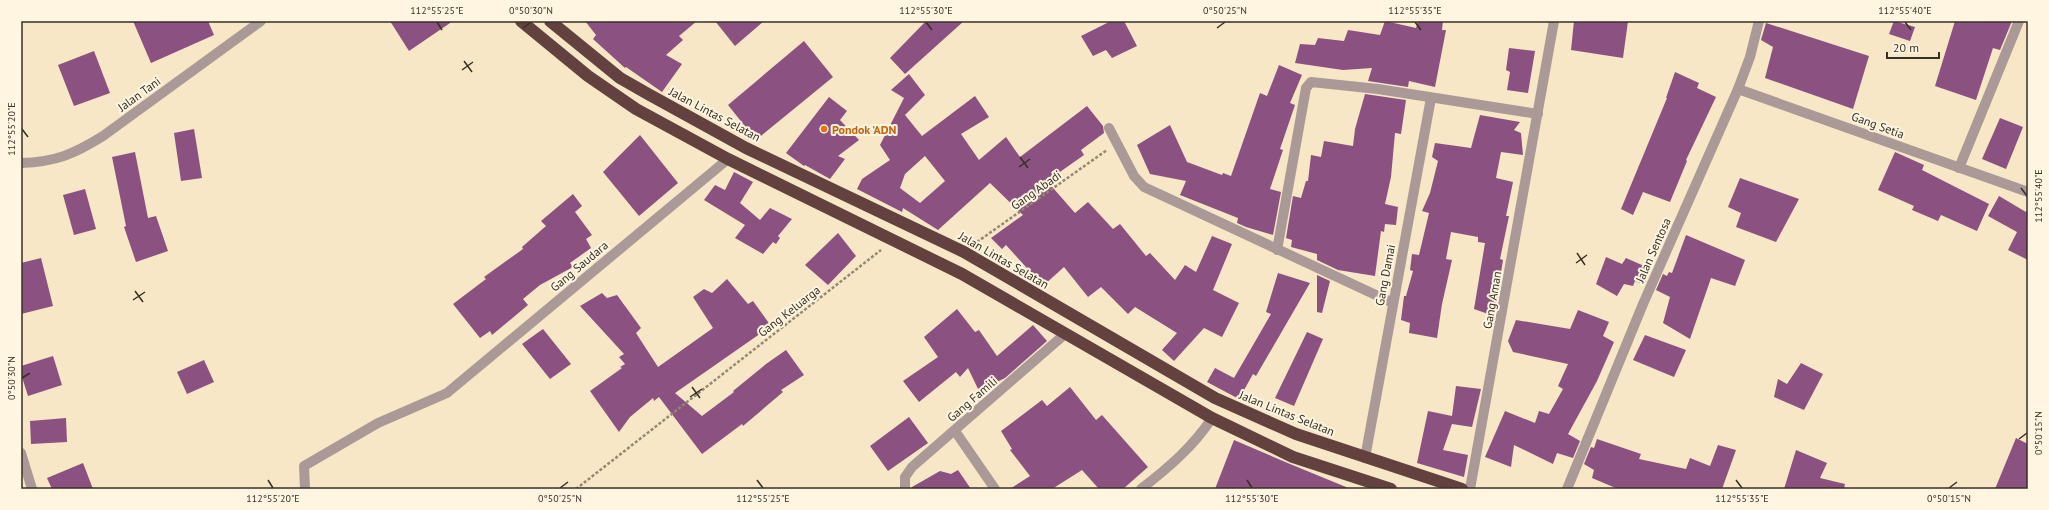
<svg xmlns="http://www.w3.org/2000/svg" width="2049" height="510" font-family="'PT Sans',sans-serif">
  <rect width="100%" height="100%" fill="#f7e7c6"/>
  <g fill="#8b5181" fill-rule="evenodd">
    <path d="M133 21H208L214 35 151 63Z"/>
    <path d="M390 21H453L409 51Z"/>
    <path d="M585 21H697L679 36 683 40 666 55 682 64 662 92 626 67 625 68 593 39 596 35Z"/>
    <path d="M715 21H764L735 46Z"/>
    <path d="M926 21H964L905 74 890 58Z"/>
    <path d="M1111 21H1124L1137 46 1112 58 1106 50 1093 56 1081 36Z"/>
    <path d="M1385 21 1416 28 1418 21H1443L1442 30H1446L1435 87 1409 81 1408 87 1368 81 1372 68 1343 70 1295 63 1300 44 1315 45 1318 38 1344 41 1348 30 1380 35Z"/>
    <path d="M1574 21H1628L1623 58 1571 50Z"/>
    <path d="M1894 21 1915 27 1910 41 1889 34Z"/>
    <path d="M1955 21H2012L2000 50 1993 48 1976 100 1935 86Z"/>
    <path d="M1766 23 1869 56 1853 109 1765 78 1773 47 1761 40Z"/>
    <path d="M804 41 833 77 756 140 728 105Z"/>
    <path d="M1509 48 1535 51 1528 93 1507 90 1510 72 1506 70Z"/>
    <path d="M94 51 110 93 74 106 58 65Z"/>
    <path d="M1279 65 1302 75 1290 103 1295 105 1280 149 1283 150 1270 189 1281 192 1273 235 1246 227 1237 223 1238 218 1180 195 1186 181 1150 174 1137 145 1170 125 1187 162 1222 175 1223 173 1231 176 1260 93 1267 96Z"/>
    <path d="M1675 72 1699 83 1697 88 1716 97 1686 160 1687 161 1670 202 1643 192 1633 215 1621 209 1667 98H1666Z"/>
    <path d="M909 74 925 95 905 115 922 136 975 96 989 117 961 134 979 160 1006 137 1020 157 1087 106 1103 126 1104 133 1081 150 1084 155 1047 181 1075 213 1088 202 1113 229 1120 224 1146 256 1150 253 1175 280 1185 265 1196 272 1212 236 1232 244 1213 290 1239 303 1222 337 1204 328 1174 361 1162 350 1177 333 1135 307 1128 314 1101 287 1088 297 1064 267 1043 286 1006 245 1002 249 991 238 1023 215 990 183 938 230 903 208 902 212 857 189 862 179 890 160 880 145 904 98 891 90ZM925 156 945 181 920 203 900 188 905 174Z"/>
    <path d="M1365 94 1406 100 1401 134 1395 133 1391 177 1385 204 1398 207 1396 225 1385 224 1384 232 1381 231 1375 276 1338 270 1317 260V254L1291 247 1292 240 1286 238 1293 196 1301 198 1306 181H1308L1311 155 1321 157 1324 141 1353 146 1355 129Z"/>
    <path d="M829 97 847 111 840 120 859 140 838 156 845 159 830 179 805 165 804 166 786 153Z"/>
    <path d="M1480 115 1520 122 1514 130 1521 133 1523 155 1501 152 1496 178 1513 182 1506 216H1509L1500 259 1503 260 1494 316 1474 309 1485 243 1478 242V237L1451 232 1446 259 1452 260 1442 304 1437 338 1409 333 1410 323 1401 320 1404 296H1406L1413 271 1410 270 1412 254 1419 255 1429 213 1422 211 1430 193 1438 161 1432 157 1435 143 1471 148Z"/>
    <path d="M2000 118 2023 127 2006 169 1982 159Z"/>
    <path d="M194 129 202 178 181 181 174 133Z"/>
    <path d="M640 135 678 183 639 216 603 172Z"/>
    <path d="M135 152 148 218 156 216 168 251 136 262 124 227 126 226 112 157Z"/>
    <path d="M1895 152 1924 165 1922 170 1989 204 1977 231 1941 215 1938 221 1912 210 1914 206 1878 190Z"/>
    <path d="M734 172 753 182 740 203 760 220 770 208 792 219 778 236 780 238 776 244 773 242 763 254 735 238 745 225 704 200 715 185 725 190Z"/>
    <path d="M1740 178 1799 199 1776 242 1736 227 1741 213 1728 207Z"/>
    <path d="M85 189 96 229 74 235 63 195Z"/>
    <path d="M573 194 582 206 575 212 592 235 586 239 591 248 570 263 573 267 540 285 523 299 528 305 492 335 490 331 480 338 453 304 486 279 484 277 523 249 522 247 546 226 541 221Z"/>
    <path d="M1999 196 2026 212 2028 209V260L2008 250 2017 232 1988 216Z"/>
    <path d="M838 233 856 256 828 285 805 265Z"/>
    <path d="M1686 235 1745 260 1735 286 1711 278 1690 339 1663 323 1670 297 1656 290 1663 274 1667 276 1669 272 1672 273Z"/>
    <path d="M1606 257 1622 264 1626 258 1651 269 1644 285 1635 281 1633 286 1624 284 1617 296 1596 284Z"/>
    <path d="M41 258 53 306 21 314V263Z"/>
    <path d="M1278 273 1310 283 1256 376 1253 374 1239 399 1207 382 1215 368 1234 378 1271 314 1266 312Z"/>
    <path d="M1317 275 1330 281 1322 313 1317 312Z"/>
    <path d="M727 279 748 304 753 301 771 326 675 393 702 416 734 392 733 391 766 364 786 350 804 375 781 390 783 392 743 426 742 424 702 454 659 397 654 401 653 398 630 417 619 432 590 391 622 368 620 367 625 364 619 357 624 354 580 306 602 293 607 298 617 295 641 328 636 333 658 367 713 328 693 297 704 289 712 293Z"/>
    <path d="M957 309 975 332 979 330 997 356 1033 325 1047 341 1005 378 979 391 968 368 960 377 956 372 919 402 903 381 938 357 924 337Z"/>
    <path d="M1578 310 1609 322 1603 336 1614 342 1597 381 1568 434 1580 441 1573 458 1557 453 1553 464 1514 445 1511 467 1485 457 1505 411 1535 423 1539 411 1549 414 1563 389 1558 386 1568 364 1513 352 1508 341 1516 320 1570 329Z"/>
    <path d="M543 329 571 364 550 379 522 344Z"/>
    <path d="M1307 332 1323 339 1294 406 1275 398Z"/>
    <path d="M1645 335 1686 350 1674 377 1633 360Z"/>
    <path d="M53 356 62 385 28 396 21 374V366Z"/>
    <path d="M204 360 214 382 187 394 177 372Z"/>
    <path d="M1801 363 1823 374 1804 410 1774 397 1778 379 1787 384Z"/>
    <path d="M1456 386 1481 389 1472 427 1452 424 1443 450 1468 455 1464 477 1417 463 1428 411 1452 416Z"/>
    <path d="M1070 387 1096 420 1102 415 1148 467 1123 489H1099L1082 470 1052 489H1010L1030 476 1010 450 1012 449 1001 431 1042 400 1047 406Z"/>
    <path d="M909 417 928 443 888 471 870 446Z"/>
    <path d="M66 418 67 442 31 444 30 421Z"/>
    <path d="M2016 438 2028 444V489H1995Z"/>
    <path d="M1597 439 1641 454 1639 459 1686 469 1690 458 1710 466 1718 445 1736 450 1722 489H1618L1592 478 1594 470 1584 464 1591 447 1594 448Z"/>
    <path d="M1234 440 1290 464 1351 489H1215Z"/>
    <path d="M1796 450 1827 463 1820 478 1845 484 1844 489H1784Z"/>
    <path d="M83 463 93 489H52L47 478Z"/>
    <path d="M958 470 971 489H912V487L940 471 951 474Z"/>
  </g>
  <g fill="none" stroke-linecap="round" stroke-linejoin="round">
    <g stroke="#938872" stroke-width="2.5" stroke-dasharray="3 2" stroke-linecap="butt">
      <path d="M977 242 1107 150"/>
      <path d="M576 489 881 250"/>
    </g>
    <g stroke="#ab9997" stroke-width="10">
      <path d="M1738 89 2028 192"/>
      <path d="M1109 128 1134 176 1144 187 1393 303"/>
      <path d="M21 163C56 162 74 154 103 136L261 21"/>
      <path d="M1959 168 2019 21"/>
      <path d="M1277 250 1306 88 1311 82 1378 89 1538 114"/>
      <path d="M955 431 995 489"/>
      <path d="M21 453 32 489"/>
      <path d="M1365 458 1431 98"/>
      <path d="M305 489 304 466 378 423 447 393 728 159"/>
      <path d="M905 489V477L912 467 1065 334"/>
      <path d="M1141 489C1168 468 1193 447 1212 418"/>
      <path d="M1470 489 1554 21"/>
      <path d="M1567 489 1643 304 1738 89 1750 57 1759 21"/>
    </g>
    <g stroke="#63413f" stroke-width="12">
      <path d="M521 21 588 76 636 109 728 159 962 274 1212 418 1293 457 1391 489"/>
      <path d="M550 21 620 78 648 94 746 148 964 252 1215 398 1296 434 1462 489"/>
    </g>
  </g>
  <path fill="none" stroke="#373024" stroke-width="1.5" d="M437 22 442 30M926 22 932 30M1415 22 1421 30M1905 22 1911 30M523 28 531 22M1217 28 1225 22M464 61 472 72M462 70 473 62M22 129 28 137M1020 157 1028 168M1019 167 1030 159M2021 188 2027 196M1577 253 1585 265M1576 263 1587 255M135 291 143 302M133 300 145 292M22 378 30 373M692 387 700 398M690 397 702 389M2019 439 2027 433M268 480 273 488M757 480 763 488M1247 480 1252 488M1736 480 1742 488M560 488 568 482M1949 488 1957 482"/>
  <circle fill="#e8710a" stroke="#fff5e1" stroke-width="1.5" cx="824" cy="129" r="4"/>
  <g text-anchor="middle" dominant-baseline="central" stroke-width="4" stroke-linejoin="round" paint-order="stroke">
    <g font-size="12" fill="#373024" stroke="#fff5e1">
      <text transform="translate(139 94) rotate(-36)">Jalan Tani</text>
      <text transform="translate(715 114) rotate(28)">Jalan Lintas Selatan</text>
      <text transform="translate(1878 125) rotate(20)">Gang Setia</text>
      <text transform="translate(1036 190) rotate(-35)">Gang Abadi</text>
      <text transform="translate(1653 250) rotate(-66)">Jalan Sentosa</text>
      <text transform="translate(1004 260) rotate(30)">Jalan Lintas Selatan</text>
      <text transform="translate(579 266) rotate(-40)">Gang Saudara</text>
      <text transform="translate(1385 275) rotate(-79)">Gang Damai</text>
      <text transform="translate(1492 300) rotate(-80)">Gang Aman</text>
      <text transform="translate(789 311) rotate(-38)">Gang Keluarga</text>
      <text transform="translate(972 399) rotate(-41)">Gang Famili</text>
      <text transform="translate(1287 413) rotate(22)">Jalan Lintas Selatan</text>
    </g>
    <g font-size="12" font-weight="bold" fill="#c56008" stroke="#fff5e1" text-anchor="start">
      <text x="832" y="129">Pondok 'ADN</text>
    </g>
  </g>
  <rect width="2049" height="510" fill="none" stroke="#fff5e1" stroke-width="44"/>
  <path d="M1887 52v6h52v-6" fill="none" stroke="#373024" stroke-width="2"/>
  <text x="1893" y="52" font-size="12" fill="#373024" stroke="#fff5e1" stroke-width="3" paint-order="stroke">20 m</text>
  <rect x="22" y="22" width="2005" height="466" fill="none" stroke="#373024" stroke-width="1.5"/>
  <g font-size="10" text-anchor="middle" fill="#373024">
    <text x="437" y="14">112°55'25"E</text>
    <text x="531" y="14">0°50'30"N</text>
    <text x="926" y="14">112°55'30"E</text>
    <text x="1225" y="14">0°50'25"N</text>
    <text x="1415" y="14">112°55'35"E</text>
    <text x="1905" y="14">112°55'40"E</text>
    <text transform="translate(11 129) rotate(-90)" y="4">112°55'20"E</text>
    <text transform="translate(2038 196) rotate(-90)" y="4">112°55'40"E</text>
    <text transform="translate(11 378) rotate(-90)" y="4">0°50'30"N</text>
    <text transform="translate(2038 433) rotate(-90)" y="4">0°50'15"N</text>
    <text x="273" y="502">112°55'20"E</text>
    <text x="560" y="502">0°50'25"N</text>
    <text x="763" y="502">112°55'25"E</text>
    <text x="1252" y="502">112°55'30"E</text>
    <text x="1742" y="502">112°55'35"E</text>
    <text x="1949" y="502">0°50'15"N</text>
  </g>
</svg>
